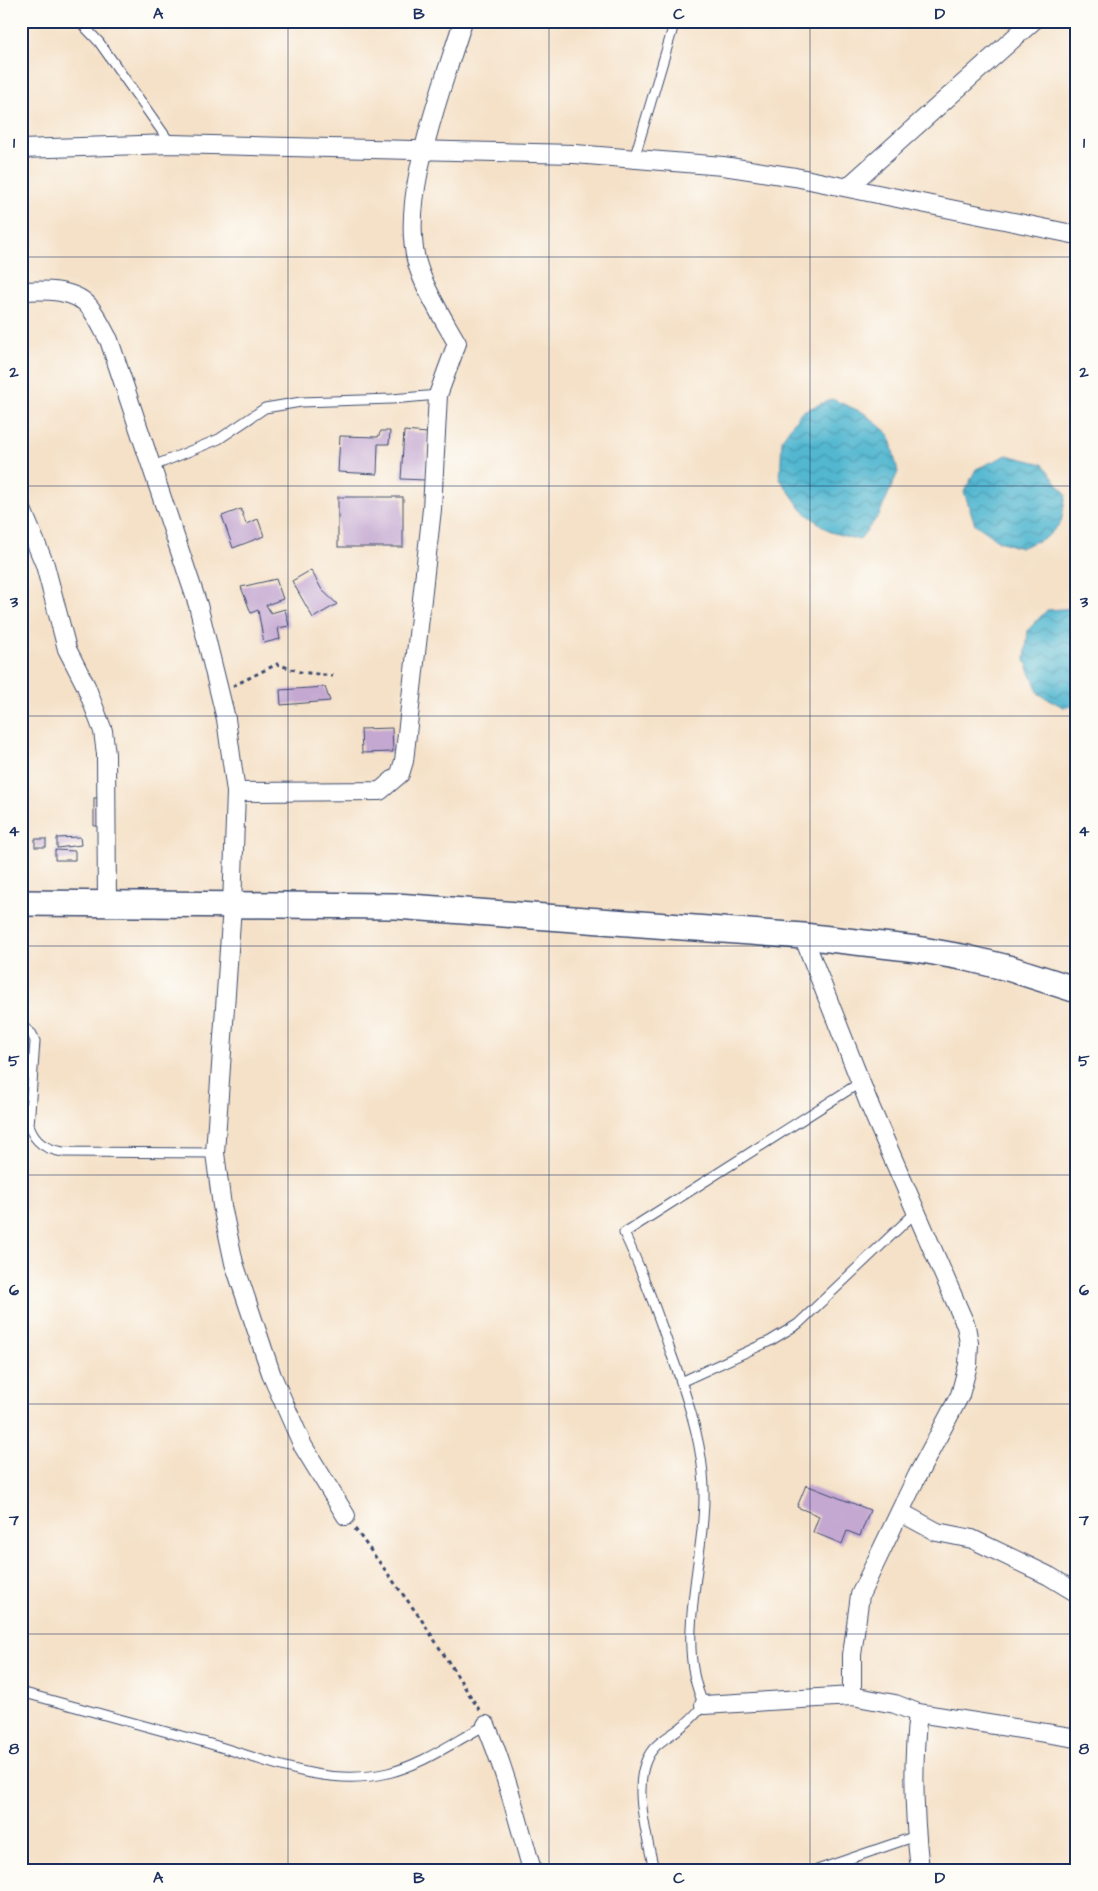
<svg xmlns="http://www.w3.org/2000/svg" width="1098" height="1891" font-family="'Architects Daughter',sans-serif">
  <defs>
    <pattern id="water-waves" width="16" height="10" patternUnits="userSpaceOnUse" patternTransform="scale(1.25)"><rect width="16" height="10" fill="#52b7d0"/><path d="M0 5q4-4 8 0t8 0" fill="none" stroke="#4395ac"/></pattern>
  </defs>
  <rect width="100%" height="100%" fill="#fdfcf7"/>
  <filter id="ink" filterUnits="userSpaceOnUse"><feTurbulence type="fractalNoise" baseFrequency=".02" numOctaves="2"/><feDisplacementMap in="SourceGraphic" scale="10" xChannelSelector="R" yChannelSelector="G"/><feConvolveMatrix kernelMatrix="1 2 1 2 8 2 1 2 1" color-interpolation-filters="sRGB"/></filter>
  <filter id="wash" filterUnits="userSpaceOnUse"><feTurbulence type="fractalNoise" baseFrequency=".0096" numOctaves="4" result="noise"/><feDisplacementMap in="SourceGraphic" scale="20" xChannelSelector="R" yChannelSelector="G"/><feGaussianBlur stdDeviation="1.12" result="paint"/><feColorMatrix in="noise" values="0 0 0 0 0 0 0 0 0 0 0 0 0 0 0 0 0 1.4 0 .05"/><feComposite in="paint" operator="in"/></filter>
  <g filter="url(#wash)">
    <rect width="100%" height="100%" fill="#f5e1c8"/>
    <g fill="url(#water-waves)" stroke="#367397">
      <path d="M832 399 864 413 889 434 898 472 879 515 859 540 830 532 802 510 780 479 782 439 801 412Z"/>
      <path d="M1007 455 1043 464 1066 495 1061 523 1047 537 1020 548 999 541 975 524 964 492 976 469Z"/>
      <path d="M1077 608V705L1063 707 1039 694 1025 660 1028 630 1047 610Z"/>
    </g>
    <g id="blocks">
      <g fill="#c4a8d1">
        <path d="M381 431H390L389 444H378L377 474 338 472 340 436 378 437Z"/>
        <path d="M404 431 427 433 425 480 401 479Z"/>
        <rect x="338" y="497" width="65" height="50"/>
        <path d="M241 509 246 524 258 519 264 536 233 548 222 516Z"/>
        <path d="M311 570 322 590 337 604 313 618 292 581Z"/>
        <path d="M276 579 283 599 266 605 271 613 285 609 289 626 278 628 280 639 264 643 258 610 251 613 241 587Z"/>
        <path d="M325 687 330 701 281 705 280 690Z"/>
        <path d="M392 728 393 752 362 753 361 729Z"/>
        <rect x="94" y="798" width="7" height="28"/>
        <path d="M80 837 81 845 57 848V838Z"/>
        <rect x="35" y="839" width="11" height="8"/>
        <path d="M55 850 75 851V860H55Z"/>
        <path d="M806 1485 870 1510 860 1536 847 1531 842 1544 813 1532 819 1516 797 1507Z"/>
      </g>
    </g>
  </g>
  <g filter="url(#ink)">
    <use href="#blocks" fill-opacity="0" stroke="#3c4a6e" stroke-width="1"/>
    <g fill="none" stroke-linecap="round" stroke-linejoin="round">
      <g stroke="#3c4a6e" stroke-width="11">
        <g id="lane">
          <path d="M79 21 99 42 171 144"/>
          <path d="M634 159 675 21"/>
          <path d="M151 467 219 439 265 408 301 402 392 399 438 395"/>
          <path d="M21 1025 32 1034 35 1041 29 1126C35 1143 46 1149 63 1152L215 1153"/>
          <path d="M681 1382 770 1341 798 1324 917 1211"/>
          <path d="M21 1692C83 1709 145 1726 207 1743 267 1760 325 1788 388 1773 422 1765 455 1741 486 1725"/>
          <path d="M654 1870C647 1835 627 1772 657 1745 666 1737 676 1732 685 1724 692 1719 698 1711 704 1705 671 1637 711 1547 703 1473 699 1433 686 1394 672 1356 658 1314 643 1273 624 1233L861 1082"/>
          <path d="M817 1870 916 1836"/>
        </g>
      </g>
      <g stroke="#3c4a6e" stroke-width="20">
        <g id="street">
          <path d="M21 149 171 144 575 154 723 166 795 177 1077 235"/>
          <path d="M848 187 1033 21"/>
          <path d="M21 291C43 290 77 288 91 309 98 318 103 330 109 340L198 605 226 719 236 792 232 906 215 1153 222 1206 234 1263 272 1376 303 1446 346 1516"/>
          <path d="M21 507 45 565 67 649 86 686 103 731 106 754 107 904"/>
          <path d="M236 792 380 791 400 774 404 761 432 509 438 395 457 343C444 320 429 297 420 272 394 207 443 87 463 21"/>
          <path d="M803 936 870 1106 966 1326 969 1343 968 1365 960 1395 917 1476 860 1595 852 1655V1696"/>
          <path d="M900 1512 937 1532 972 1539 1049 1576 1077 1593"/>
          <path d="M704 1705 852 1696 895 1704 918 1713 1077 1738"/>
          <path d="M918 1713C912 1764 914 1818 920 1870"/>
          <path d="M486 1725C506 1772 518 1821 532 1870"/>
        </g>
      </g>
      <g stroke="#3c4a6e" stroke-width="28">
        <path id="secondary" d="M21 903 396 906 803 936 917 949 967 958 1008 968 1077 990"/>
      </g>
      <g stroke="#3c4a6e" stroke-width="3" stroke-dasharray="4 4" stroke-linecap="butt">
        <path d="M233 686 277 664 300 672 333 676"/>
        <path d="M355 1529 421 1619 480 1711"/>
      </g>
      <use href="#lane" stroke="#fff" stroke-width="9"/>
      <use href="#street" stroke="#fff" stroke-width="18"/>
      <use href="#secondary" stroke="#fff" stroke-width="25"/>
    </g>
  </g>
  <path fill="none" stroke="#1b2f5e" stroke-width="1" stroke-opacity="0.55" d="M288 21V1870M549 21V1870M810 21V1870M21 257H1077M21 486H1077M21 716H1077M21 946H1077M21 1175H1077M21 1404H1077M21 1634H1077"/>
  <rect width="1098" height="1891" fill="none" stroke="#fdfcf7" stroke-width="55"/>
  <rect x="28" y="28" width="1042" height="1836" fill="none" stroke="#1b2f5e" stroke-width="2"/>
  <g font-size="16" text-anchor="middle" font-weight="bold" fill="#1b2f5e">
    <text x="158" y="19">A</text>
    <text x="419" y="19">B</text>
    <text x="679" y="19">C</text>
    <text x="940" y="19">D</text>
    <text x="14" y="148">1</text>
    <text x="1084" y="148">1</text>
    <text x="14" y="377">2</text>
    <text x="1084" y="377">2</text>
    <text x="14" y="607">3</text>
    <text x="1084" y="607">3</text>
    <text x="14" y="836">4</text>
    <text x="1084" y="836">4</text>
    <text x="14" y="1066">5</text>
    <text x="1084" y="1066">5</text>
    <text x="14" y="1295">6</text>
    <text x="1084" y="1295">6</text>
    <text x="14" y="1525">7</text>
    <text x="1084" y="1525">7</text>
    <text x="14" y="1754">8</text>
    <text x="1084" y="1754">8</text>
    <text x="158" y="1883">A</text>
    <text x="419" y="1883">B</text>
    <text x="679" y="1883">C</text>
    <text x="940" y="1883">D</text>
  </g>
</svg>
